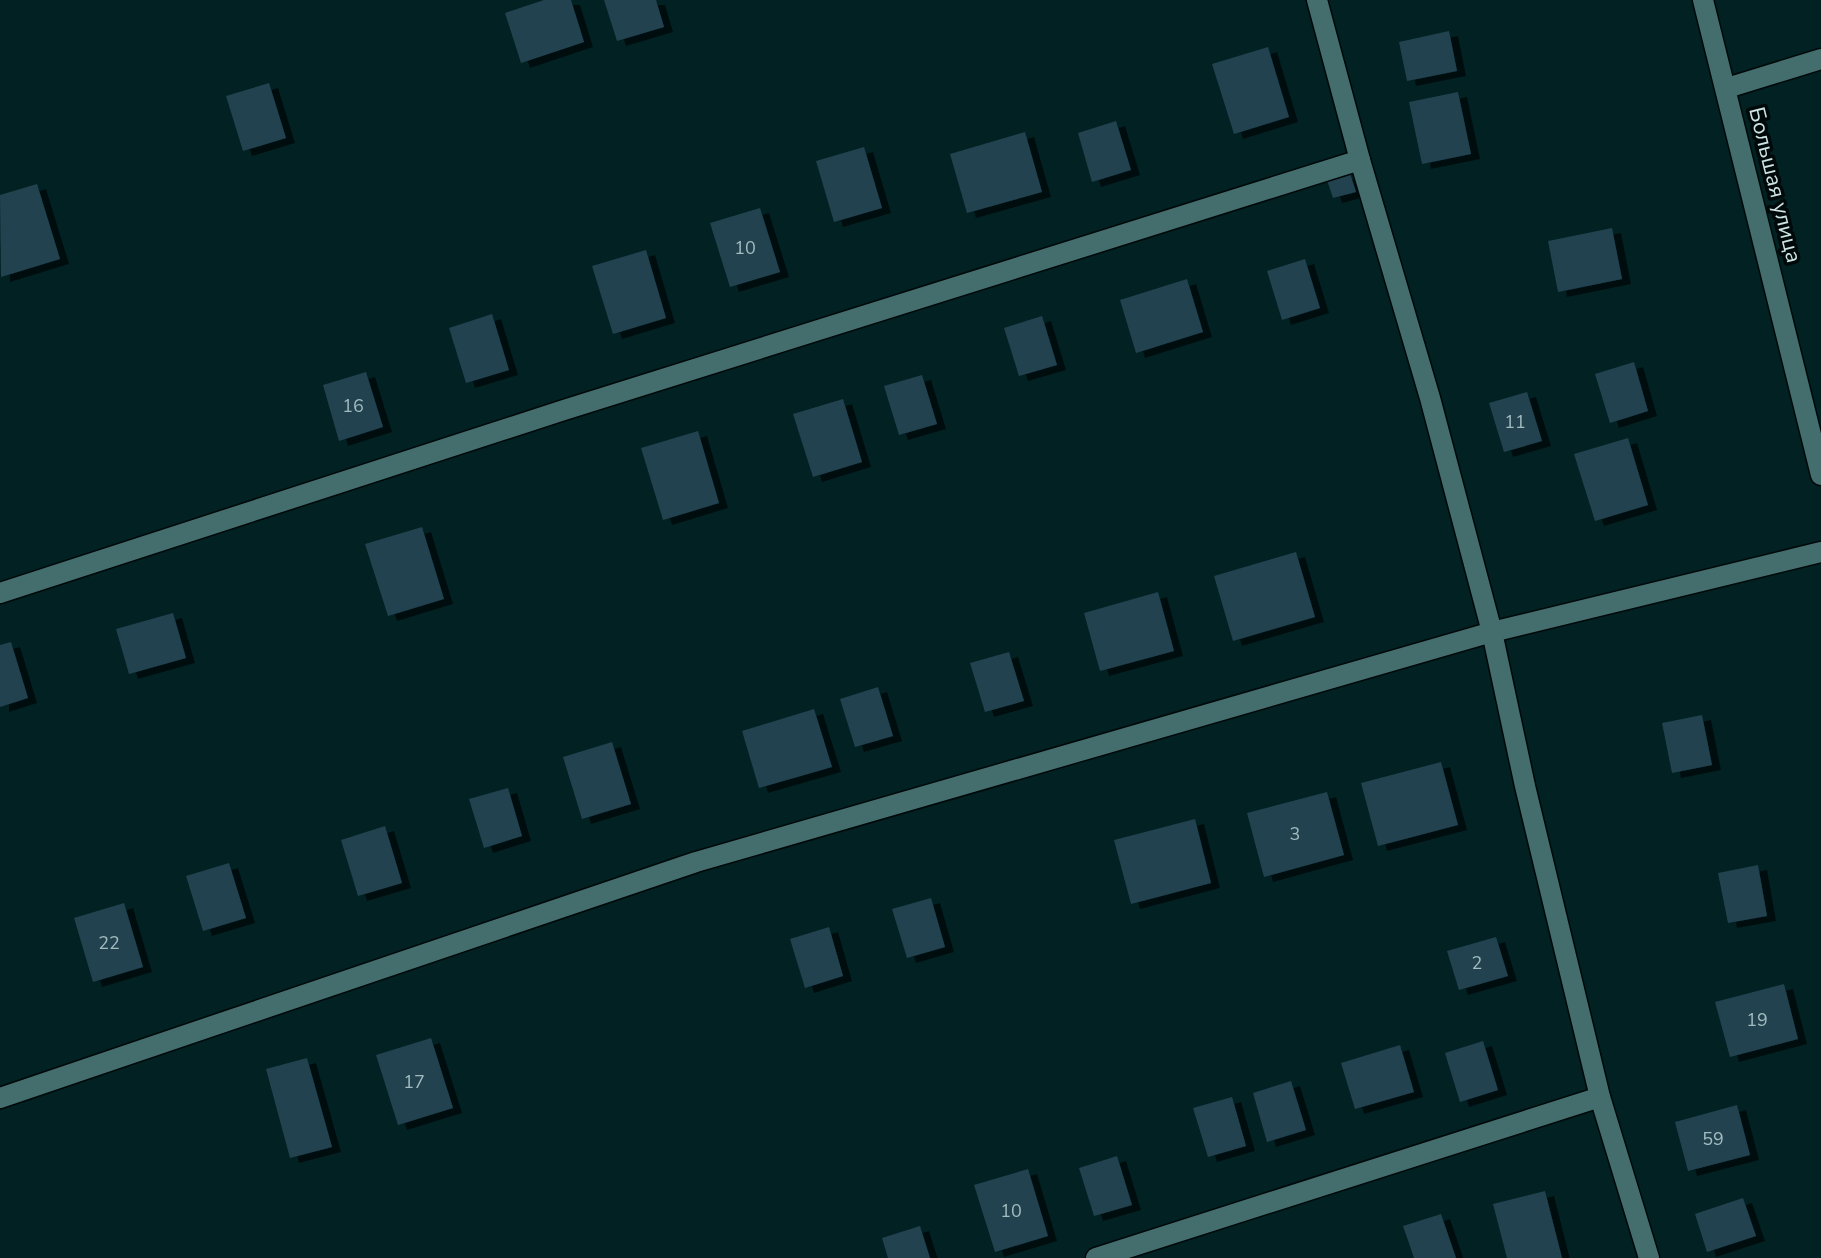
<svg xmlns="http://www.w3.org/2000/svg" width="1821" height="1258" font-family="'Nunito Sans',sans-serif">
  <defs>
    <filter id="shadow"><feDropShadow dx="9" dy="5" stdDeviation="0" flood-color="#0009"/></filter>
  </defs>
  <rect width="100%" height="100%" fill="#012122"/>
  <g fill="#204250" filter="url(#shadow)">
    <path d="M544 0H571L584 42 521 63 505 13Z"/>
    <path d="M604 0H656L664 27 617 41Z"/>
    <path d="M1449 31 1457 71 1407 81 1399 42Z"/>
    <path d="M1268 47 1289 117 1234 134 1212 64Z"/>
    <path d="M269 83 286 138 243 151 226 96Z"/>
    <path d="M1458 92 1471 154 1422 164 1409 102Z"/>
    <path d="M1116 121 1131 170 1092 182 1078 133Z"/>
    <path d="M1025 132 1042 192 967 213 950 154Z"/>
    <path d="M864 147 882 208 834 222 816 161Z"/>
    <path d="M1350 173 1356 192 1333 198 1327 180Z"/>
    <path d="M37 184 60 259 1 277 0 195Z"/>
    <path d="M760 208 780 272 730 287 710 223Z"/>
    <path d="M1612 228 1622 279 1558 292 1548 241Z"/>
    <path d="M646 250 666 318 613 334 592 266Z"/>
    <path d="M1305 259 1320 308 1282 320 1267 271Z"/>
    <path d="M1187 279 1203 332 1136 353 1120 300Z"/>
    <path d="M492 314 509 370 466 383 449 328Z"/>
    <path d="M1042 316 1057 365 1019 376 1004 328Z"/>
    <path d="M1634 362 1648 411 1610 423 1595 374Z"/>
    <path d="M366 372 383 427 339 441 323 385Z"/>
    <path d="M922 375 937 424 899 435 884 386Z"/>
    <path d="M1527 392 1542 441 1504 452 1489 403Z"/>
    <path d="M843 399 862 462 813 477 793 414Z"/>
    <path d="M698 431 719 503 663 520 641 448Z"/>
    <path d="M1628 438 1648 505 1595 521 1574 454Z"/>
    <path d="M422 527 444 599 388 616 365 544Z"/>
    <path d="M1296 552 1315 617 1233 641 1214 576Z"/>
    <path d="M1158 592 1174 651 1100 671 1084 613Z"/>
    <path d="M173 613 186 658 129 674 116 629Z"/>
    <path d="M11 642 28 698 0 707V645Z"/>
    <path d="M1009 652 1024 701 985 712 970 663Z"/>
    <path d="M878 687 893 736 855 747 840 699Z"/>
    <path d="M814 709 832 767 759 788 742 731Z"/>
    <path d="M1702 715 1712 765 1672 773 1662 723Z"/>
    <path d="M612 742 631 804 582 819 563 757Z"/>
    <path d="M1441 762 1458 825 1378 846 1361 783Z"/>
    <path d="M508 788 522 836 484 848 469 799Z"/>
    <path d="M1327 792 1344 855 1264 877 1247 813Z"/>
    <path d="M1195 819 1211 883 1131 904 1114 840Z"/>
    <path d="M385 826 402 883 358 896 341 840Z"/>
    <path d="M229 863 246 918 203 931 186 876Z"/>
    <path d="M1758 865 1767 916 1728 923 1718 873Z"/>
    <path d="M931 898 945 947 907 958 892 909Z"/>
    <path d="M124 903 143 967 93 982 74 918Z"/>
    <path d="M829 927 843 976 805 988 790 939Z"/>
    <path d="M1496 937 1508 976 1459 990 1447 951Z"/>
    <path d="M1784 984 1798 1039 1730 1057 1715 1002Z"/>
    <path d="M431 1038 453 1108 398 1125 376 1055Z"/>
    <path d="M1483 1041 1498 1090 1460 1102 1445 1053Z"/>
    <path d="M1400 1045 1414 1092 1355 1109 1341 1063Z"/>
    <path d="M307 1058 332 1147 290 1158 266 1069Z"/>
    <path d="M1291 1081 1306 1130 1267 1142 1253 1093Z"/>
    <path d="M1232 1097 1246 1146 1208 1157 1193 1108Z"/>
    <path d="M1737 1105 1750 1155 1688 1171 1675 1122Z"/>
    <path d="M1117 1156 1132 1205 1094 1216 1079 1168Z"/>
    <path d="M1028 1169 1048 1236 995 1252 974 1185Z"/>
    <path d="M1545 1191 1562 1258H1507L1493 1204Z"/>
    <path d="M1743 1198 1756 1236 1707 1252 1695 1214Z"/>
    <path d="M1441 1214 1456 1258H1414L1403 1226Z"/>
    <path d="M920 1226 930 1258H888L882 1238Z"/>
  </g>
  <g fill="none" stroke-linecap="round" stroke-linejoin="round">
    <g stroke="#00090a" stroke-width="23">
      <g id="minor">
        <path d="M1317 0 1360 160"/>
        <path d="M1727 88 1821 59"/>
        <path d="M0 593 564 410 1360 160 1430 398 1492 632 1821 552"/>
        <path d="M0 1098 696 862 1492 632 1525 786 1600 1097 1649 1258"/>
        <path d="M1096 1258 1600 1097"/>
      </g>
    </g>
    <g stroke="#00090a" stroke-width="23">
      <path id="tertiary" d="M1703 0 1821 475"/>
    </g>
    <use href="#minor" stroke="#446e6e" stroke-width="20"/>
    <use href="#tertiary" stroke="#446e6e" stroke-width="20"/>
  </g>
  <g text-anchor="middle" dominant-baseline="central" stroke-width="7" stroke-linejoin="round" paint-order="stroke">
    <g font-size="18" fill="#a2bcbf">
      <text x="745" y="248">10</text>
      <text x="353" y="406">16</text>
      <text x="1515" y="422">11</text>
      <text x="1295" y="834">3</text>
      <text x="109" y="943">22</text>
      <text x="1477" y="963">2</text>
      <text x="1757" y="1020">19</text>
      <text x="414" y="1082">17</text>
      <text x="1713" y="1139">59</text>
      <text x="1011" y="1211">10</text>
    </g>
    <g font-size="22" fill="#cde4e4" stroke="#000909">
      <text transform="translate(1775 185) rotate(76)">Большая улица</text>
    </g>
  </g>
</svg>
